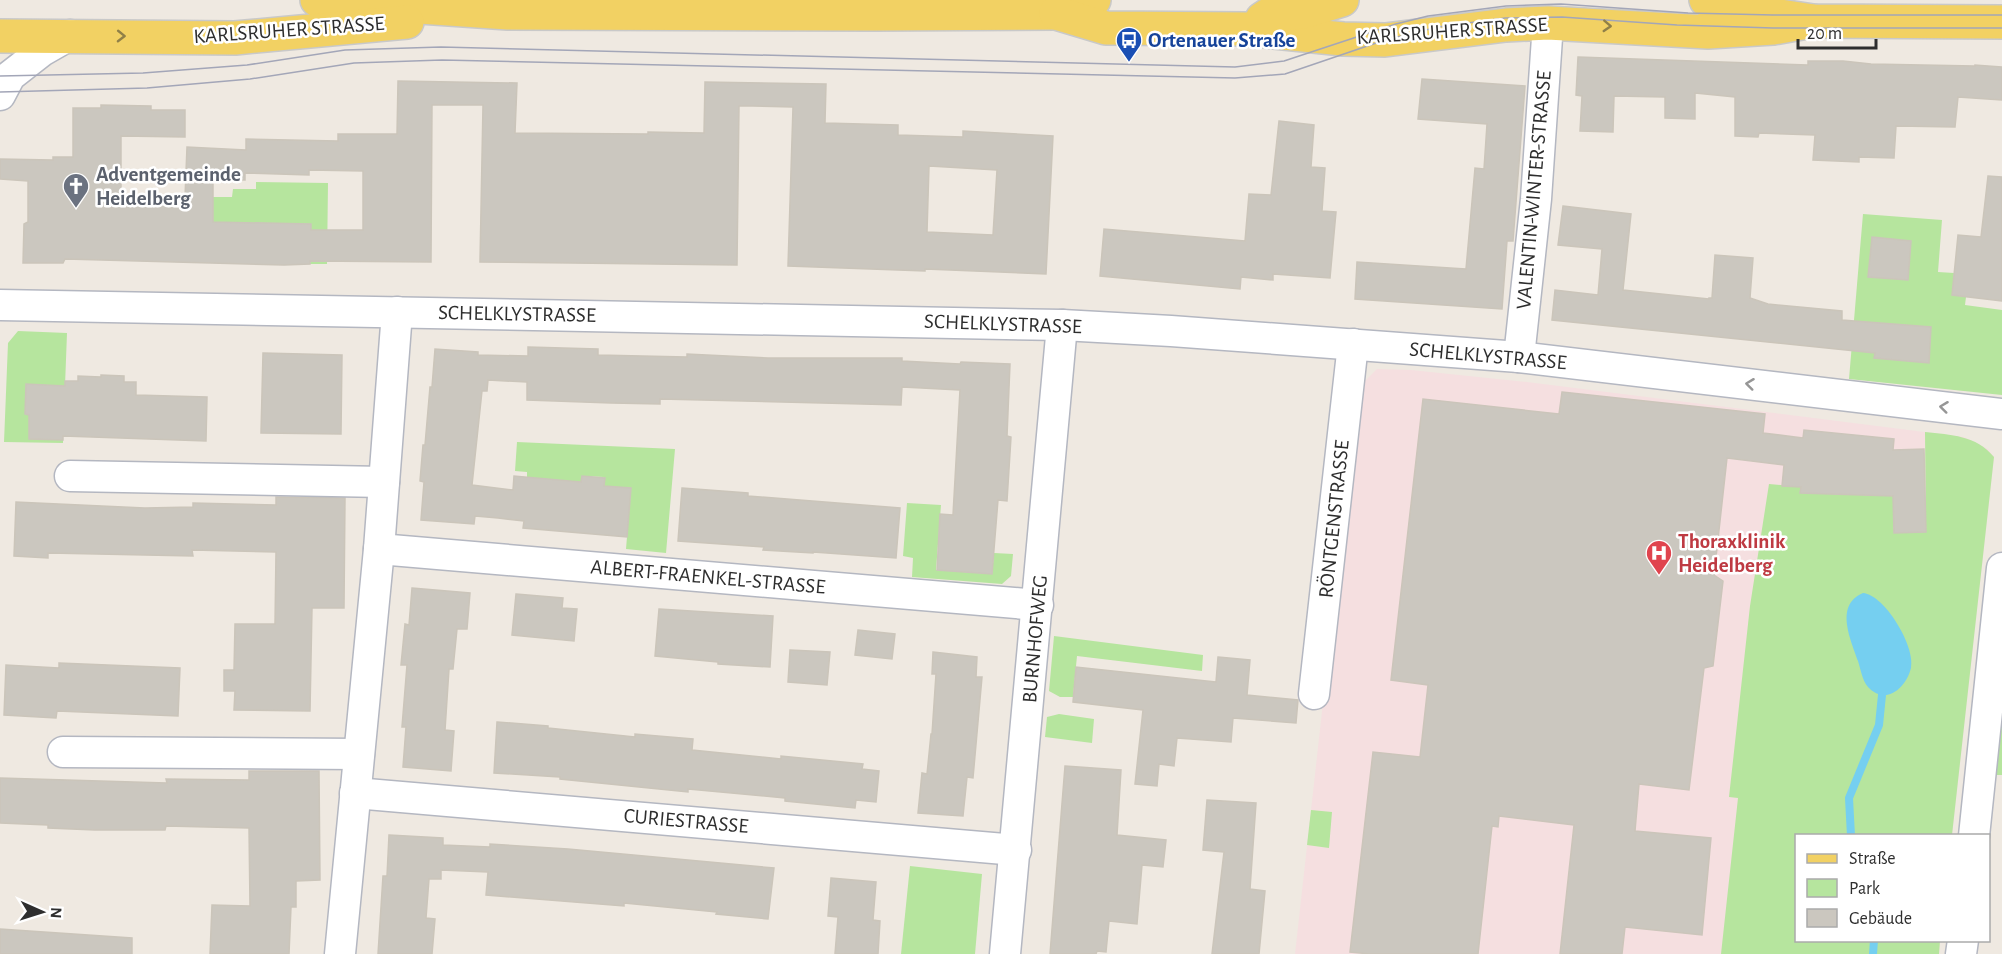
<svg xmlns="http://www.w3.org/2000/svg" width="2002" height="954" font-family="'Alegreya Sans',sans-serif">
  <rect width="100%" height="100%" fill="#efe9e1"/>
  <path fill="#f5dfe0" d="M1377 369 1411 370 1527 382 1964 437 1988 449 1994 457 1952 835 1796 836V940L1940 941 1939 954H1295L1358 388Z"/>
  <g fill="#b6e59e">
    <path d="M256 182 328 183 327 264H310L311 224 182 222V197H232L233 189H256Z"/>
    <path d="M1863 214 1942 220 1938 272 1954 273 1952 295 1966 297 1965 305 2002 310V395L1849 379Z"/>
    <path d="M18 331 67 333 65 386 26 385 25 414 29 415V439L63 440V443L4 442 8 343Z"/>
    <path d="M1925 432C1951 435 1976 435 1994 457L1952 835 1796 836V940L1940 941 1939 954H1721L1738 798 1729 797 1750 606 1769 484 1801 487 1800 493 1893 496 1894 533 1926 532Z"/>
    <path d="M517 442 675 449 666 553 626 549 631 488 604 486V477L582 476 581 482 527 478V472L515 471Z"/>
    <path d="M907 503 941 505 936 570 992 574 994 553 1013 554 1011 576 1002 584 912 577 913 558 903 556Z"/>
    <path d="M1054 636 1203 655 1202 671 1077 656 1073 697H1060L1049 691Z"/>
    <path d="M1059 714 1094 719 1092 743 1045 737 1047 717Z"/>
    <path d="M2001 716H2002V775H1996Z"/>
    <path d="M1311 810 1332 812 1329 848 1307 845Z"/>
    <path d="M910 866 982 874 975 954H901Z"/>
  </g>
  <path fill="#75cff0" d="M1863 593C1885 595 1916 647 1911 668 1906 688 1886 706 1868 687 1862 680 1861 670 1858 661 1851 640 1834 605 1863 593Z"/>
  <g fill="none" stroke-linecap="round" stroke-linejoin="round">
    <g stroke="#75cff0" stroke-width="8">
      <path d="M1851 836 1849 798 1879 725 1882 695"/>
      <path d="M1873 954 1874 940"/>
    </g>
  </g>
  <g fill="#cbc7bf" stroke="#cbc5ba" stroke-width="1.5" fill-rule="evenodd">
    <path d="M1578 57 1808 65V61H1843L1871 64 1975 66V65L2002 67V100L1958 97 1955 127 1896 126 1894 158 1859 157V162L1813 160 1815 135 1759 133 1758 137 1735 136V97L1695 93V119L1665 118V97L1614 96 1613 132 1580 131 1582 96 1576 95Z"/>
    <path d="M1422 79 1525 86 1513 241H1507L1502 309 1355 299 1357 262 1466 269 1475 168 1484 169 1487 124 1418 119Z"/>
    <path d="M398 81 517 83 515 133 648 134V132L704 133 705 82 826 84 825 123 898 125V135L963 137V131L1053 136 1046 274 925 269V271L788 266 793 107 753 106H739L737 265 480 262 483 105H432L431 262 310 261V264L284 265 65 259 63 263H23L24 224 28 222V181L0 179V159L53 160V157H73V108H101V105L151 106V110H185V137L121 136V195L185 197 187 147 246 150V139L338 141V134H397ZM929 166 997 170 993 235 927 232ZM309 170 363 171V230H311V224L213 222V179L245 180V173L309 175Z"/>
    <path d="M1279 121 1314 125 1311 167 1325 168 1322 211 1336 212 1330 278 1273 274V280L1241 277 1240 289 1100 276 1104 229 1245 241 1249 194 1271 195Z"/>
    <path d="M1988 176 2002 177V301L1952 295 1958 235 1981 237Z"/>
    <path d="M1563 206 1631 214 1623 290 1709 299V298H1712L1715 255 1753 258 1750 298 1768 304 1842 311V320L1931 327 1929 363 1874 358 1875 353 1552 320 1555 290 1598 295 1602 249 1558 245Z"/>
    <path d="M1872 237 1911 241 1908 280 1868 277Z"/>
    <path d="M528 347 598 349V355L687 357V354L768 358H902V361L960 364 961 362 1010 364 1007 436 1011 437 1007 501 998 500 992 574 937 570 940 514 953 515 960 390 902 387 901 405 660 399V404L611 403 527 400V382L488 380 487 391H482L472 485 513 490 514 476 581 482 582 476 605 478 604 486 631 488 627 537 523 528 524 521 498 518 475 516 474 524 421 520 424 482 420 481 423 445H425L430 387H432L435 349 478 352V355L528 356Z"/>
    <path d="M263 353 342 355 341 434 261 433Z"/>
    <path d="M101 375 124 376V382H136V395L207 397 206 441 63 436V440L29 439V415L25 414 26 384 65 386V381H78V376L101 377Z"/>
    <path d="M1562 392 1765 414 1763 433 1803 438 1804 430 1894 439 1893 450 1924 449 1926 532 1894 533 1893 496 1800 493 1801 487 1782 486 1784 465 1727 458 1714 575 1723 581 1713 666 1704 668 1689 790 1639 784 1635 831 1711 838 1702 935 1625 927 1622 954H1560L1574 825 1499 816 1498 827 1492 826 1478 954H1370L1350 952 1373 752 1420 757 1428 685 1391 680 1423 399 1559 414Z"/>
    <path d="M682 488 748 493V496L900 508 896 558 813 552V553L763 550 764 547 678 541Z"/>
    <path d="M276 497 345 498 344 608H312L310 711 234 710 235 691H224V670H234L235 624H275L276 552 192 550 193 556 48 553V558L14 556 16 502 145 508 193 507V503L276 505Z"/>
    <path d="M412 588 470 593 467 629H457L453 669H449L445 730 454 731 451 771 403 767 406 727H402L407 665H401L405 624 409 625Z"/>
    <path d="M516 594 563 598 562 608 577 609 574 641 512 635Z"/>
    <path d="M659 609 773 616 770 667 718 664V662L655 656Z"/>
    <path d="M858 630 895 634 892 659 855 655Z"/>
    <path d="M790 650 830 652 827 685 788 682Z"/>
    <path d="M933 652 977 657 976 677H982L973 778 967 777 963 816 918 813 922 773 927 774 931 734H932L936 674H932Z"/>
    <path d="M1218 657 1250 660 1247 695 1298 700 1296 723 1233 718 1231 742 1177 738 1174 766 1159 764 1157 786 1135 784 1143 710 1073 702 1076 667 1216 682Z"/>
    <path d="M59 663 180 668 178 716 57 711 56 718 4 715 6 665 59 668Z"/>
    <path d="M497 722 548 726V728L635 737V734L693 739 692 750 781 759V756L863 764 862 769 879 771 876 802 856 800 855 808 785 801V798L688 789V792L560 779V777L494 773Z"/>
    <path d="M1065 766 1121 770 1117 835 1166 840 1163 867 1142 865 1137 924 1109 921 1106 952 1097 951 1096 954H1050Z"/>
    <path d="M249 771H319L320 880 296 881V907H291L289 954H210L212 905 250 906 249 828 166 826 165 830H95L48 828V825L0 823V778L167 783 166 779 249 780Z"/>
    <path d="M1207 800 1256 803 1250 889 1265 891 1259 954H1212L1224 852 1203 850Z"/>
    <path d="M389 835 443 838V845L490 847V844L568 849 774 868 768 919 716 914 717 912 624 903V906L486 895 488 872 441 870V879H429L426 918 435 919 432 954H378L383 876H387Z"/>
    <path d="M831 878 876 882 873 920 880 921 878 954H835L838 917 828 916Z"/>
    <path d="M0 929 132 938V954H0Z"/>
  </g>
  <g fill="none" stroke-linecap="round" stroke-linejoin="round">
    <g stroke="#b4b7c1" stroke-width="33">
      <g id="minor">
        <path d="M0 95 10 76 42 51 70 35"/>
        <path d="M0 305 1062 325 1171 331 1519 357 2002 414"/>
        <path d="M1519 357 1536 199 1548 23"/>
        <path d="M70 476 384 482"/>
        <path d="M379 549 1038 605"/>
        <path d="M1314 694 1353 344"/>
        <path d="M63 752 359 754"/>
        <path d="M355 793 1016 850"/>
        <path d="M1974 836 2002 568"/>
        <path d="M340 954 379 549 397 312"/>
        <path d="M1005 954 1062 325"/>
        <path d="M1961 954 1963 940"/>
      </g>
    </g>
    <g stroke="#c9c9c9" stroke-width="36">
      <g id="major">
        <path d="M317 0 508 13 875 14 1056 13 1094 0"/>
        <path d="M1706 0 1773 15 1813 21 2002 22"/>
        <path d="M1056 13 1106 28 1245 29 1343 39 1385 40 1506 25 1548 23 1708 32 1773 28 1813 21"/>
        <path d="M1262 19 1268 15 1303 12 1342 0"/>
        <path d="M0 36 235 38 407 22"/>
      </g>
    </g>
    <use href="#minor" stroke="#fff" stroke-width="30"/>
    <use href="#major" stroke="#f2d163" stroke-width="33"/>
    <g stroke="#a3a6b8" stroke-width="1.5">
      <path d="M0 76 143 73 247 65 345 50 441 47 1235 67 1284 61 1396 24 1428 16 1506 6 1561 4 1688 13 1773 15H2002"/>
      <path d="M0 92 147 88 250 79 354 63 442 60 1235 78 1285 74 1385 40 1438 27 1505 18 1562 17 1677 25 1773 28H2002"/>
    </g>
  </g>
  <defs><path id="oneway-chevron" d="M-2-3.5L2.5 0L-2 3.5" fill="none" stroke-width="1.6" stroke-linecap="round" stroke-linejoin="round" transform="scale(1.5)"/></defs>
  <g stroke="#908048">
    <use href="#oneway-chevron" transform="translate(1607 26) rotate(3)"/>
    <use href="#oneway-chevron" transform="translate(121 36) rotate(1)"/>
  </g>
  <g stroke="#969696">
    <use href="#oneway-chevron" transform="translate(1750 384) rotate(-173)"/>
    <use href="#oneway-chevron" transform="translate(1944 407) rotate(-173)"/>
  </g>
  <defs>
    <g id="bus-pin" transform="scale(1.35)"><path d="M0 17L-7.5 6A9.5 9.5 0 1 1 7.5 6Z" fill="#1a4fb4" stroke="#fff"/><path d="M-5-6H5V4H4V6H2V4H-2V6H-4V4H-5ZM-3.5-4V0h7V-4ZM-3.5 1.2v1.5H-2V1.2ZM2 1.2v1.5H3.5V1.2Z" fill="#fff"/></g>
    <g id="church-pin" transform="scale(1.35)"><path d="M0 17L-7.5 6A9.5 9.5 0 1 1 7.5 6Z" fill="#6b7280" stroke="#fff"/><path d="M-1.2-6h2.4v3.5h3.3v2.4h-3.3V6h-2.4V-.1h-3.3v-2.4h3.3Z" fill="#fff"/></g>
    <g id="hospital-pin" transform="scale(1.35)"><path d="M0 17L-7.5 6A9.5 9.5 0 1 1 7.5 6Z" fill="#e0444e" stroke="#fff"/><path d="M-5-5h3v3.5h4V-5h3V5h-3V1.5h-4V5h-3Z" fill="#fff"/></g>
  </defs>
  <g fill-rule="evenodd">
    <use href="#bus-pin" x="1129" y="40"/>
    <use href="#church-pin" x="76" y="186"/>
    <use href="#hospital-pin" x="1659" y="553"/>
  </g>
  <g text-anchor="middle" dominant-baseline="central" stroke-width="5" stroke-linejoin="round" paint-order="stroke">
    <g font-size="21" fill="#2e2e2e" stroke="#fff">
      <text transform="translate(289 30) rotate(-4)">KARLSRUHER STRASSE</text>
      <text transform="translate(1452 31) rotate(-4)">KARLSRUHER STRASSE</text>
      <text transform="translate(1534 190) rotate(-85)">VALENTIN-WINTER-STRASSE</text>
      <text transform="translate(517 314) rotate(1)">SCHELKLYSTRASSE</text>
      <text transform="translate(1003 324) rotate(2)">SCHELKLYSTRASSE</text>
      <text transform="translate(1488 356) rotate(5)">SCHELKLYSTRASSE</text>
      <text transform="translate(1334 519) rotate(-84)">RÖNTGENSTRASSE</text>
      <text transform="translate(708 577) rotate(5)">ALBERT-FRAENKEL-STRASSE</text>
      <text transform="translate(1035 639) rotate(-85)">BURNHOFWEG</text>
      <text transform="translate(686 821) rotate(5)">CURIESTRASSE</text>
    </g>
    <g font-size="21" font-weight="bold" fill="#164399" stroke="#fff" text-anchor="start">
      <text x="1148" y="40">Ortenauer Straße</text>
    </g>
    <g font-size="21" font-weight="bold" fill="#5b616d" stroke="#fff" text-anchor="start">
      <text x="96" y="174">Adventgemeinde<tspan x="96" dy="24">Heidelberg</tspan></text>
    </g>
    <g font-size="21" font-weight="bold" fill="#be3a42" stroke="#fff" text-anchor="start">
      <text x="1678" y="541">Thoraxklinik<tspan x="1678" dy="24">Heidelberg</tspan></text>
    </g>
  </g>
  <rect x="1795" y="834" width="195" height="108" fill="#ffffff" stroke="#ababab" stroke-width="1.5"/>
  <rect x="1807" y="854" width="30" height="9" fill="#f2d163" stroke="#ababab" stroke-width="1.5"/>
  <text x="1849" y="864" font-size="18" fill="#2e2e2e">Straße</text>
  <rect x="1807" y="879" width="30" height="18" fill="#b6e59e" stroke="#ababab" stroke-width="1.5"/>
  <text x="1849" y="894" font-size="18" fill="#2e2e2e">Park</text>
  <rect x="1807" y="909" width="30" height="18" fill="#cbc7bf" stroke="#ababab" stroke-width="1.5"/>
  <text x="1849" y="924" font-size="18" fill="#2e2e2e">Gebäude</text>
  <g transform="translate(42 912) rotate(93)" stroke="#ffffff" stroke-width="4.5" paint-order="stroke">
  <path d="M0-4.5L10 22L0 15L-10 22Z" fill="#2e2e2e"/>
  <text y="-9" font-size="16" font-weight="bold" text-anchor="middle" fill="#2e2e2e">N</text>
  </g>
  <path d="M1798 39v9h78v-9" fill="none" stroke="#2e2e2e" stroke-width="3"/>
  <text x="1807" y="39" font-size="18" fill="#2e2e2e" stroke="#ffffff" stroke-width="4.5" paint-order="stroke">20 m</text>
</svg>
